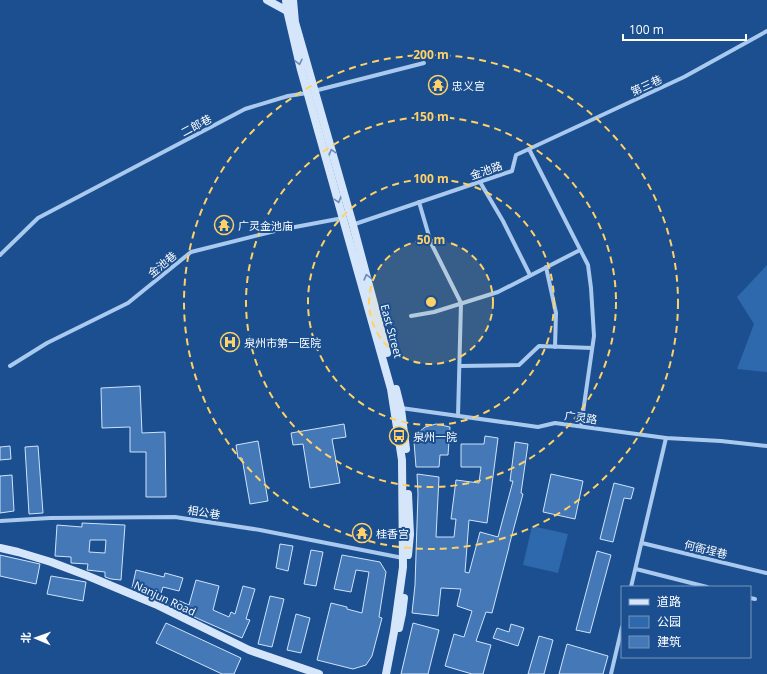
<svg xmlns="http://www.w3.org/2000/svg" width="767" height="674" font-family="'Open Sans','Noto Sans SC',sans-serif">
  <rect width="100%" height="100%" fill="#1b4f8f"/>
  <g fill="#2e69ad">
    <path d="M767 265V372L737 369 754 324 737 297Z"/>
    <path d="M532 526 568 534 558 573 523 565Z"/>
  </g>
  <g fill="#4478b7" stroke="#cfe3fa" fill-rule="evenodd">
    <path d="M140 386 142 433 165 432 166 497H146V452H130V427L102 428 101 388Z"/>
    <path d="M344 424 346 437 332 439 340 483 310 488 303 444 293 445 291 433Z"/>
    <path d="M436 424 450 427 448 455H440L439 467H416L414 442 419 432 425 427Z"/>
    <path d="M485 436 498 438 487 523 469 520 465 572 469 573 480 532 498 537 513 481H510L515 442 528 444 521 493 523 494 509 546V547L492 613 486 612 476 641 491 645 483 674H472L445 666 454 634 464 637 472 611 457 606 461 589 441 588 438 616 412 613 415 585 418 494 417 474 439 477 436 537H454L456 519H451L456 480 479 483 481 467H461V444H484Z"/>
    <path d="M258 441 268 501 250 504 242 458H238L236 445Z"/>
    <path d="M10 446 11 459 0 460V447Z"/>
    <path d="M38 446 43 513 29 514 25 447Z"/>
    <path d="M551 474 583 481 575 519 543 512Z"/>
    <path d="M12 475 14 511 0 513V476Z"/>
    <path d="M614 483 634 488 631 499 624 498 613 542 600 539Z"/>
    <path d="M82 523 125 525 121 580 111 579 105 577V572L87 570 88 564 71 563V557L55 556 57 525 82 527ZM90 540H106L105 553 89 552Z"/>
    <path d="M280 544 293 546 288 571 276 568Z"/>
    <path d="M311 550 323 552 316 586 304 584Z"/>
    <path d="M597 551 611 555 590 633 576 630Z"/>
    <path d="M0 555 40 564 36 584 0 576Z"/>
    <path d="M342 555 380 562 386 572 379 617 382 618 372 656 366 665 353 669 317 660 331 603 347 607V609L362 613 369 572 356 570 351 592 334 589Z"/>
    <path d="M136 570 164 577 165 573 183 578 179 591 163 587 160 596 132 588Z"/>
    <path d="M51 576 86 582 83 601 47 594Z"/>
    <path d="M196 580 219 586 213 610 229 617 231 612 235 614 243 586 255 589 246 619 250 620 242 638 201 620 169 605 173 598 189 605Z"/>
    <path d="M270 596 284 599 272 647 258 644Z"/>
    <path d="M296 614 310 618 301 653 287 650Z"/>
    <path d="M166 623 241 658 234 674H222L156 643Z"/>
    <path d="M413 623 439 630 428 674H401Z"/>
    <path d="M511 624 524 628 518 646 493 638 497 628 509 632Z"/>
    <path d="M539 636 553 640 544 674H528Z"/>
    <path d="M567 644 608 656 603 674H559Z"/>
  </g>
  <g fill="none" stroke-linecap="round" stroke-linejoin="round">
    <g stroke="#a9c9ee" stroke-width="4">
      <path d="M314 91 424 63"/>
      <path d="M529 149 588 265 591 288 594 336 581 426"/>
      <path d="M480 182 503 221 530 275"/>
      <path d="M419 202 431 243 461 303 458 416"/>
      <path d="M352 225 512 171 516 155 684 77 767 31"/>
      <path d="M0 255 38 218 245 109 288 96 307 93"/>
      <path d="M546 267 556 313 555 347"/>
      <path d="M411 316 434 312 498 292 580 250"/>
      <path d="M10 366 47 343 128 303 191 252 279 230 343 218"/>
      <path d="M460 366 519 365 539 346 592 348"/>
      <path d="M401 408 538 427 555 423 666 438 721 441 767 446"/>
      <path d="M0 521 50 518 175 517 260 530 403 558"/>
      <path d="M642 543 766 573"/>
      <path d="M636 569 707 587"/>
      <path d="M631 587 666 438"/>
      <path d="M750 598 755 599"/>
      <path d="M611 674 622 627"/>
    </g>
    <g stroke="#d6e6fa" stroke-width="8">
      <path d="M267 0 289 12"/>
      <path d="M286 0 287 10 301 70 391 389 402 460 403 567 394 632 386 674"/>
      <path d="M293 0 295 22 353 225 387 353"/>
      <path d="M396 389 401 409 406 449"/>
      <path d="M0 548 18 552 51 562 88 576 155 604 249 650 319 674"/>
      <path d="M408 555 410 534 408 494"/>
      <path d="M399 628 402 614 404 598"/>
    </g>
  </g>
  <defs><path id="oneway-chevron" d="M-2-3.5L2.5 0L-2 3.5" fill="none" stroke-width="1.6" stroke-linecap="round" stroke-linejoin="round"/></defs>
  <g stroke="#668bba">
    <use href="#oneway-chevron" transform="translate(299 62) rotate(77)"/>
    <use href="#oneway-chevron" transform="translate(332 152) rotate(-106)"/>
    <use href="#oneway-chevron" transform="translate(338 200) rotate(74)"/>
    <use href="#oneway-chevron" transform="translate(367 277) rotate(-105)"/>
  </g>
  <circle cx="431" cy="302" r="62" fill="#ffd166" fill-opacity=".12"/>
  <g fill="none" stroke="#ffd166" stroke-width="2" stroke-dasharray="7 5">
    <circle cx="431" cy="302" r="62"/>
    <circle cx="431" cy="302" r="123"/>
    <circle cx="431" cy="302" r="185"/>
    <circle cx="431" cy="302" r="247"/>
  </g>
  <defs>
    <g id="temple-ring" transform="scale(1)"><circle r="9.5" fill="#1b4f8f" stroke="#ffd166" stroke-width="1.5"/><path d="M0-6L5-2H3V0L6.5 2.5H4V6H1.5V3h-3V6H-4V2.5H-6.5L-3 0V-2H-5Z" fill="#ffd166"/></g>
    <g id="hospital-ring" transform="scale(1)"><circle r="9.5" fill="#1b4f8f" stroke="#ffd166" stroke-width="1.5"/><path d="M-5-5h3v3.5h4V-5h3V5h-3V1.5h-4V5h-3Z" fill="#ffd166"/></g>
    <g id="bus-ring" transform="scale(1)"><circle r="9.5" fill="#1b4f8f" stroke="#ffd166" stroke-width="1.5"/><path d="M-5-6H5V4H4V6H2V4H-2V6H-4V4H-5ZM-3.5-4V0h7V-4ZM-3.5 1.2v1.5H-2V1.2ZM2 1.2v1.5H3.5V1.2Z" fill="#ffd166"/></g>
  </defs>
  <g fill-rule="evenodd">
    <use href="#temple-ring" x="438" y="85"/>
    <use href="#temple-ring" x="224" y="225"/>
    <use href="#hospital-ring" x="230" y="342"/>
    <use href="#bus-ring" x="399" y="436"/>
    <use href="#temple-ring" x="362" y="533"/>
  </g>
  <g text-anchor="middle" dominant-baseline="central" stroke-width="4" stroke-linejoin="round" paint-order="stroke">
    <g font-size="11" fill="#fff" stroke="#1b4f8f" text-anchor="start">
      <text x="452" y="85">忠义宫</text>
      <text x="238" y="225">广灵金池庙</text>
      <text x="244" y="342">泉州市第一医院</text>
      <text x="413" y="436">泉州一院</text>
      <text x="376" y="533">桂香宫</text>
    </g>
    <g font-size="11" fill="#fff" stroke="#1b4f8f">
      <text transform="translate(646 85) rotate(-25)">第三巷</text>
      <text transform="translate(196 125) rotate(-28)">二郎巷</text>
      <text transform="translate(486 170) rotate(-19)">金池路</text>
      <text transform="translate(162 264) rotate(-39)">金池巷</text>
      <text transform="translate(392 331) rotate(75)">East Street</text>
      <text transform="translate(581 417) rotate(8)">广灵路</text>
      <text transform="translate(204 512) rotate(9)">相公巷</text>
      <text transform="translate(706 549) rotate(14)">何衙埕巷</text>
      <text transform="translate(165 598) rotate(25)">Nanjun Road</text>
    </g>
  </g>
  <circle cx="431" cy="302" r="6" fill="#ffd166" stroke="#1b4f8f" stroke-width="2"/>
  <g font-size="12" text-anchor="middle" font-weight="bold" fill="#ffd166" stroke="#1b4f8f" stroke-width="4" stroke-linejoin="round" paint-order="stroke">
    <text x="431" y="59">200 m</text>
    <text x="431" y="121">150 m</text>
    <text x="431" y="183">100 m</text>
    <text x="431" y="244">50 m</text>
  </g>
  <rect x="621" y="586" width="130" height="72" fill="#1b4f8f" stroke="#7695bc"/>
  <rect x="629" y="599" width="20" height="6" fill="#d6e6fa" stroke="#7695bc"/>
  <text x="657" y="606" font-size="12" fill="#ffffff">道路</text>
  <rect x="629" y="616" width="20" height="12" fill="#2e69ad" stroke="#7695bc"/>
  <text x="657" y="626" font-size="12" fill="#ffffff">公园</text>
  <rect x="629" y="636" width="20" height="12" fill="#4478b7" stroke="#7695bc"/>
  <text x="657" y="646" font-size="12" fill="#ffffff">建筑</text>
  <g transform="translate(36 638) rotate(272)" stroke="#1b4f8f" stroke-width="3" paint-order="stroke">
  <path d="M0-3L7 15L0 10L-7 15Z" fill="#ffffff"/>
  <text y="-6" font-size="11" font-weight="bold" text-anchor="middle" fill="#ffffff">北</text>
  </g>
  <path d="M623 34v6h123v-6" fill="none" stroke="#ffffff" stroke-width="2"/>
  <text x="629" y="34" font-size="12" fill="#ffffff" stroke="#1b4f8f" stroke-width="3" paint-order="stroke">100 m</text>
</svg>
